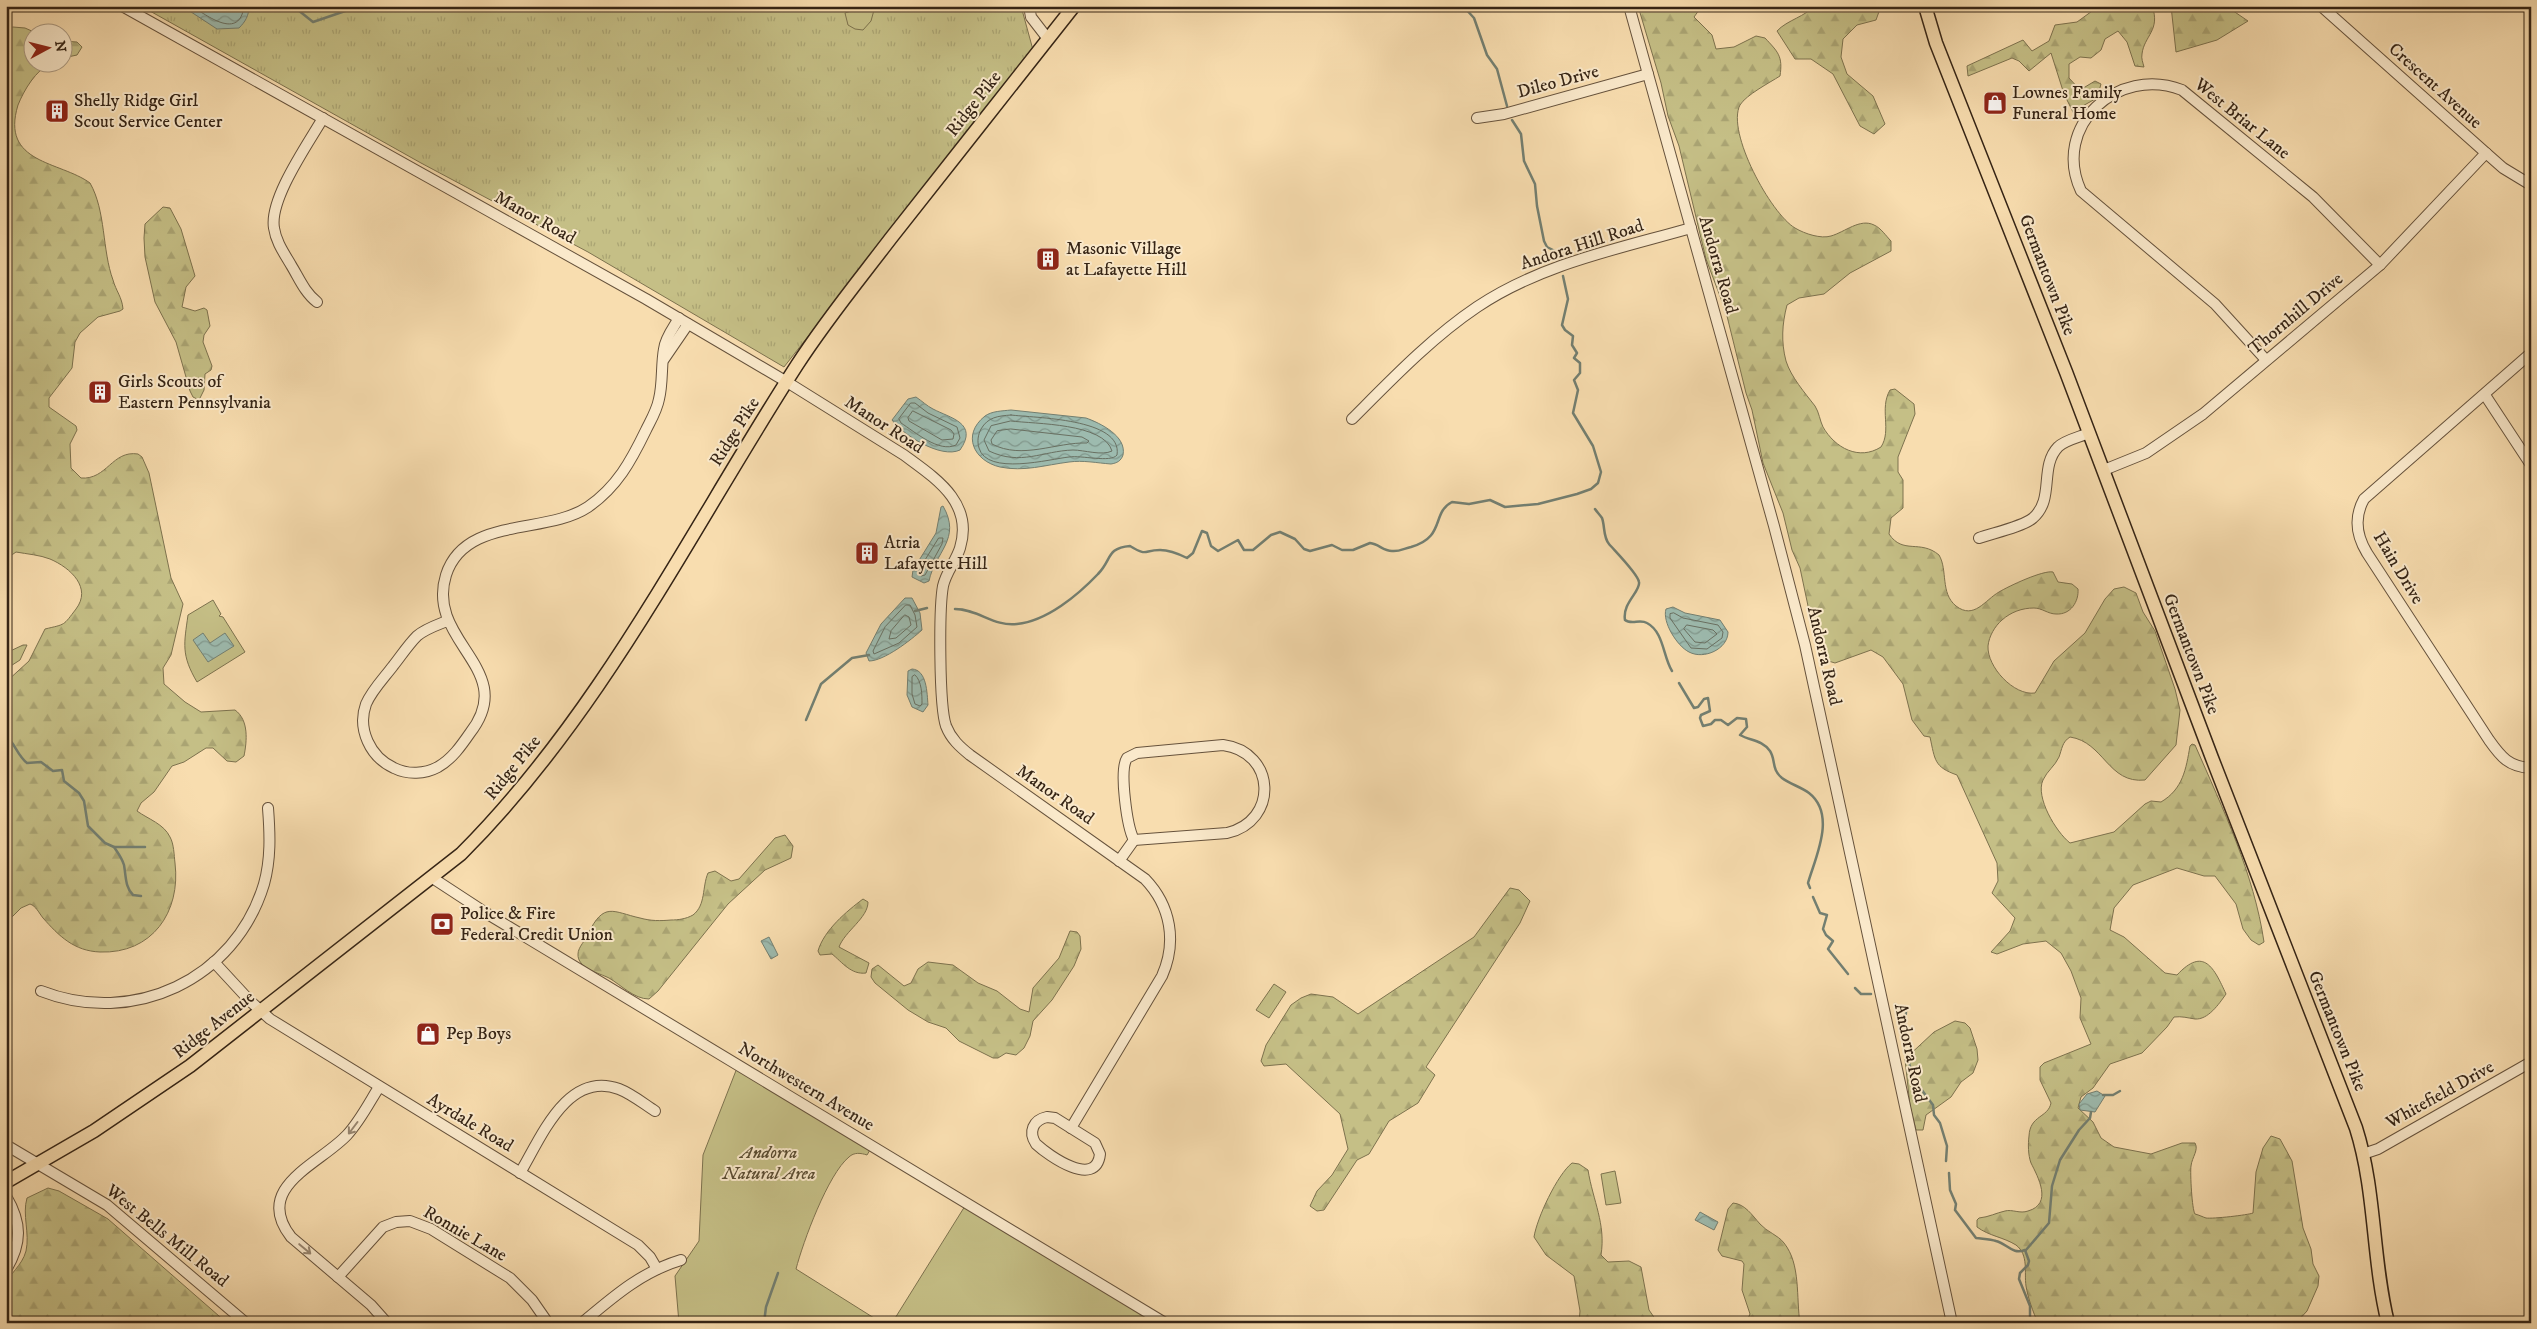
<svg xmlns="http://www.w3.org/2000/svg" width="2537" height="1329" font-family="'IM FELL DW Pica',serif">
  <defs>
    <pattern id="grass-tufts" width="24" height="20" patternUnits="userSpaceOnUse" patternTransform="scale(1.25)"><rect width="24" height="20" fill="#c5bf86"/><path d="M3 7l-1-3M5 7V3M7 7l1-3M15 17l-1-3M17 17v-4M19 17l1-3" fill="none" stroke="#aaa473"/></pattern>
    <pattern id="forest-firs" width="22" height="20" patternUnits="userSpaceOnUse" patternTransform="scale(1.25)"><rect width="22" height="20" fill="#c5bf86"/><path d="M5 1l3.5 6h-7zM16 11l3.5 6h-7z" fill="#aaa473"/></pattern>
    <pattern id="water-waves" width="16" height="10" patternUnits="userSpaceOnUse" patternTransform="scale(1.25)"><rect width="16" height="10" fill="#9dbbaf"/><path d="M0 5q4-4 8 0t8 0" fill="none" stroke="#81988d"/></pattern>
  </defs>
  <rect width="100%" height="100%" fill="#f8ddaf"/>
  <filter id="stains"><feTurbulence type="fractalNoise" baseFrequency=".004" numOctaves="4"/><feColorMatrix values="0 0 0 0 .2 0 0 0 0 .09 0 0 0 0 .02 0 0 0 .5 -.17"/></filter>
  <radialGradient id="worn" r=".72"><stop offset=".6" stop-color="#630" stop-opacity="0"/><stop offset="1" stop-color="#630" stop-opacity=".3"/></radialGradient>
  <path fill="url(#grass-tufts)" stroke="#7d724e" d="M141 6H1021L1033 50 784 367 588 252 421 163Z"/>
  <g fill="url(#forest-firs)" stroke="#7d724e">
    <path d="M1638 6H1702L1694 17 1712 35 1716 49 1734 47 1756 36 1765 38C1778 52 1783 56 1780 76 1769 83 1746 95 1740 105 1726 132 1771 214 1795 228 1805 234 1821 239 1831 236 1845 232 1860 218 1874 225 1881 228 1886 236 1891 241V251L1850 273 1824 294 1799 298 1787 305C1782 324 1781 342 1786 361 1791 377 1805 393 1815 406 1819 412 1820 421 1823 427 1835 448 1859 461 1881 447 1892 430 1879 409 1890 390L1895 389 1914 404 1915 414 1898 457V472L1903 480V508L1891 518 1889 534C1903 555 1920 539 1939 555 1948 570 1940 593 1956 606 1974 620 1985 600 1999 592 2009 586 2043 570 2053 572L2058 582 2072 584 2078 589C2079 601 2071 615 2056 614 2048 614 2042 608 2034 608 2022 608 2011 612 2002 620 1995 626 1989 636 1988 646 1987 667 2014 696 2035 693L2054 661 2085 633 2105 599 2114 589 2124 587 2136 593 2143 612 2155 631 2175 689 2180 710 2176 745 2145 780C2108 784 2104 742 2070 737 2062 742 2062 749 2059 757 2055 766 2047 771 2043 780 2035 797 2056 832 2070 843L2114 832 2145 804 2151 801 2161 802C2183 789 2186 769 2190 746L2192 744 2195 745C2223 809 2254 874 2264 942L2259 945 2251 940 2243 929 2236 904 2215 876H2204L2177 868 2133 885 2114 908 2110 930 2124 937 2165 973 2177 975C2204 946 2214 968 2226 994 2219 1004 2208 1020 2195 1019 2188 1018 2182 1016 2174 1017L2167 1027 2142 1053 2110 1064 2093 1088 2081 1097 2078 1108 2093 1122 2101 1138 2114 1147 2151 1154 2182 1143H2195C2199 1150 2192 1157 2191 1166 2190 1173 2192 1210 2195 1214 2199 1215 2203 1217 2206 1218 2213 1219 2248 1215 2253 1213L2256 1172 2263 1148 2271 1136 2280 1139 2292 1161 2303 1228 2311 1249 2313 1264 2319 1276 2318 1286 2307 1311 2296 1323H2038C2033 1312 2028 1298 2026 1286 2024 1272 2029 1255 2016 1245 2003 1237 1989 1236 1977 1227V1220L1979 1218C1989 1217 1996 1213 2005 1211 2012 1209 2020 1214 2028 1211 2053 1204 2038 1177 2031 1163 2028 1155 2028 1144 2029 1136 2030 1115 2048 1118 2051 1103L2040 1080V1067L2044 1063 2091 1044 2080 1018 2081 998 2071 971 2061 953 2046 941 2023 944 1997 954 1991 952 2010 931 2015 918 1992 893 1998 881 1997 863 1957 775C1934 767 1935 760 1930 737L1924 736 1912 720 1903 684 1883 657 1871 650 1835 663 1825 660 1811 620 1800 568 1792 550 1783 513 1763 463 1752 410 1746 393 1726 312 1706 259 1679 146 1668 116 1661 83Z"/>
    <path d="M1813 6H1881L1876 20 1857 25 1843 39 1841 57 1847 74 1873 96 1885 124 1874 134 1860 126 1833 74 1811 59H1795L1777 31C1787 20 1807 16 1813 6Z"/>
    <path d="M2099 6H2152C2161 30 2144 36 2142 54 2141 58 2143 63 2144 67L2135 66 2127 42 2118 31 2105 39 2101 50 2091 58 2080 57 2069 64V78L2080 90 2095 81 2101 84 2097 98 2079 108 2075 116 2064 94 2051 53 2029 71 2019 61 2012 58 1968 76 1967 66 2023 40 2032 51 2049 41 2055 25 2077 22Z"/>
    <path d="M2171 6H2226L2248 21 2217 40 2176 52Z"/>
    <path d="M13 27 25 28 34 32H32V62L51 63C36 70 24 90 18 105 0 164 60 161 90 183 106 211 102 250 113 280 116 291 122 297 123 309L120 311 98 317 80 333 75 342 72 368 49 398V407L76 426 77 430 70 444 71 468 81 478C107 480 112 450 138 454L142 457 149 473 171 578 183 604 171 655 163 668 164 684 185 702 201 712 235 710C249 720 247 741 244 756L236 762 227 761 213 748H206L184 762 172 766 154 792 141 803 137 811C148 819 164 824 170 837 174 844 174 855 175 863 181 912 152 954 100 952 74 951 59 936 43 918 39 913 36 906 30 904L21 908 6 923V682L29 661 45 629C66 624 63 626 76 609 92 588 71 568 50 559 40 555 27 554 16 552L6 559V28Z"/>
    <path d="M62 41 77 42 82 47 77 55 63 58Z"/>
    <path d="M163 207 170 208 181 229 195 276 186 287 182 307 195 311 204 308 207 310 210 326 204 335 203 342 212 366 211 370 205 374 204 390 199 400 193 397 190 391 176 342 155 302 145 257 144 238 145 224Z"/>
    <path d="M23 645H27L20 660 6 669V653Z"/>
    <path d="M785 835 793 846 791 858 765 870 728 904 658 991 649 999C634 999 621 985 609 978 599 973 577 968 578 954 578 947 586 940 588 934 604 901 613 912 640 918 651 921 660 921 671 920 678 920 686 919 693 915 706 905 702 887 708 873L715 871 731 881 739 879 775 838Z"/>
    <path d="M1510 888 1519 890 1530 901 1520 923 1426 1067 1435 1075 1418 1103 1389 1121 1369 1154 1357 1160 1324 1210 1317 1211 1310 1206 1317 1191 1332 1175 1348 1149 1340 1114 1286 1064 1264 1066 1261 1061 1266 1045 1291 1005 1301 998 1311 994 1333 997 1358 1014 1474 937Z"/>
    <path d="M863 899 868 902C868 918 845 931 839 947L869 963 866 973C851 975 842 962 832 954L820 955 818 951C824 930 847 911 863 899Z"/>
    <path d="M1070 931 1077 932 1080 936 1081 949 1074 966 1052 1000 1033 1021 1030 1036 1024 1048 1016 1055 1006 1053 998 1058H993L959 1041 946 1028 928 1022 908 1010 875 983 871 977 872 969 878 965 904 986 911 983 918 969 928 962 953 965 978 983 997 991 1020 1009 1029 1012 1033 988 1059 958Z"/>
    <path d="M1955 1021 1965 1023 1970 1028 1977 1049 1978 1060 1973 1073 1961 1082 1951 1097 1926 1115 1923 1130H1916L1910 1106 1905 1059 1934 1032Z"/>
    <path d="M1572 1163 1579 1164 1588 1170C1593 1201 1606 1224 1601 1255L1608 1262 1629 1261 1641 1267 1649 1310 1658 1323H1579L1580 1311 1574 1276 1546 1255 1534 1237C1537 1218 1557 1175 1572 1163Z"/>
    <path d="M48 1188 59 1191 108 1219 227 1323H6C6 1311 3 1295 6 1284 9 1274 22 1266 26 1251 30 1233 22 1215 27 1198Z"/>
    <path d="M1733 1203C1745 1204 1752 1215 1760 1224 1767 1232 1778 1235 1784 1243 1801 1264 1796 1298 1800 1323H1746L1750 1314 1742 1290 1744 1264 1742 1261 1722 1256 1718 1250 1728 1209Z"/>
  </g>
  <g fill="#c5bf86" stroke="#7d724e">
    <path d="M867 6 874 10 871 21 863 30 855 29 848 25 845 13Z"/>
    <path d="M213 600 221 614 219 616 223 617 245 652 197 682C181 655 184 644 188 615Z"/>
    <path d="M1274 984 1286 992 1269 1018 1256 1010Z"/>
    <path d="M737 1068 870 1150 867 1155C861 1153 854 1152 849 1157 828 1174 803 1242 796 1269L882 1323H679L675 1276 699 1241 703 1155Z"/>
    <path d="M1615 1171 1621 1203 1606 1205 1601 1174Z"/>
    <path d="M965 1206 1160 1323H892Z"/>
  </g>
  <g fill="url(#water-waves)" stroke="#737f71">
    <path d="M182 6H249C249 16 245 22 239 28L217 29Z"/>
    <path d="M916 397C922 401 927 406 933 409 950 418 979 423 960 450 941 459 903 435 892 420L908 399Z"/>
    <path d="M1011 410 1086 418C1100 423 1127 436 1123 455 1121 461 1117 463 1111 464 1097 463 1083 460 1069 462 1045 465 1024 472 1000 467 974 461 961 435 985 416 992 411 1002 411 1011 410Z"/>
    <path d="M943 506C962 539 935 552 929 581L924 583 912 577 913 570 936 533 941 507Z"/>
    <path d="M905 598H912L920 613 922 630C911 640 884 661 869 661L866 653 881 624Z"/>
    <path d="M1673 607 1685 613 1720 620 1728 632C1728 649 1704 660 1689 652 1677 646 1662 622 1666 609Z"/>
    <path d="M203 633 210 643 225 633 234 646 208 662 193 640Z"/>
    <path d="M912 669C927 670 927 693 928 705L923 712 912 707 907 695 908 671Z"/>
    <path d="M769 937 778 955 771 959 761 941Z"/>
    <path d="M2097 1091 2105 1096 2095 1112 2080 1110 2079 1104 2087 1094Z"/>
    <path d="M1700 1212 1718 1222 1714 1230 1695 1220Z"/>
  </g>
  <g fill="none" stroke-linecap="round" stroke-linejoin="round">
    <g stroke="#697062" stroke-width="1">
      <path d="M192 6C207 16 240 41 244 6"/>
      <path d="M911 403H915L928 413 957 427 960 438 956 445C939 453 915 432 901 423L899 419Z"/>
      <path d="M913 411 951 430 954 434 953 439 942 440 909 421 908 418Z"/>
      <path d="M1011 415C1034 418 1123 418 1117 455 1111 463 1081 455 1069 457 1050 459 987 476 979 448 977 441 978 435 981 429 988 417 998 416 1011 415Z"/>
      <path d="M1011 421C1035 424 1104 423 1112 451 1102 456 1084 450 1073 450 1042 451 1021 466 989 451L984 440 991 426Z"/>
      <path d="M1011 429 1082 437 1089 441 1087 443C1056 442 1022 460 992 444L991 440 997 431Z"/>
      <path d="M939 538H943L942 544 925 575 921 576 918 572Z"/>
      <path d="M906 605H910L915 615 917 627 899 643 874 654 873 651 885 627Z"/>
      <path d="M1674 613 1683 618 1718 625 1723 632 1722 638 1707 649 1691 648 1670 618V614Z"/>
      <path d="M905 615 909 617 911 625 896 638 889 639 891 631Z"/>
      <path d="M1687 625 1713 630 1717 634 1705 643 1695 642 1684 629Z"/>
      <path d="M915 675C922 681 922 695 922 704L920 706 915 704 912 694V677Z"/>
    </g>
    <g stroke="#737f71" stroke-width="2.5">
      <path d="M293 6 313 22 354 8 384 10 396 6"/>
      <path d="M1463 6 1474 18 1487 55 1497 69 1507 106"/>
      <path d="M1512 120 1521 134 1524 161 1535 184 1537 206 1544 241 1547 247 1557 252 1559 257"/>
      <path d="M1595 509C1597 512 1600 515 1602 518 1605 526 1603 537 1609 544 1614 550 1638 574 1639 582 1641 591 1622 603 1625 620 1631 625 1640 619 1647 623 1664 632 1663 657 1672 671"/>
      <path d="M955 609C978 609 994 627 1017 624 1047 621 1078 595 1098 574 1112 560 1106 548 1130 546 1148 557 1143 550 1160 550 1169 550 1179 554 1187 558L1193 553 1202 531 1207 533 1211 546 1218 551 1238 540 1244 550H1253L1271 535 1280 532 1295 539 1304 549 1310 551 1332 545 1342 550H1353L1370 543C1379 544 1383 551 1392 551 1399 552 1405 548 1411 547 1446 537 1431 513 1452 502L1469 504 1490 500 1505 507 1538 504 1577 494 1591 489 1598 483 1601 472 1593 446 1573 413 1578 390 1574 380 1580 373V363L1574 358 1577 353 1572 345 1573 336 1565 330 1562 325 1568 299 1563 276"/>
      <path d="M915 611 927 608"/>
      <path d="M1679 683 1694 708 1698 707 1704 699 1708 698 1710 711 1701 715 1700 718 1703 726 1711 724 1715 720H1721L1728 725 1737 718 1746 719 1747 727 1740 735C1751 741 1762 740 1770 751 1776 760 1771 769 1782 778 1790 784 1801 787 1809 793 1837 815 1815 858 1808 883L1810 888"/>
      <path d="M806 720 821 684 852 658 869 655"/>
      <path d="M6 736C15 743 17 755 27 763L41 762 53 771 62 770 64 781 79 793 84 801 88 826 105 843 114 847C118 853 122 858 124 865 126 876 125 887 133 895L141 896"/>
      <path d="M114 847H145"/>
      <path d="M1813 897 1820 913 1827 915 1823 929 1826 935 1833 941 1828 949 1848 974"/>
      <path d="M1855 988 1861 994H1871"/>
      <path d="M1895 1004 1906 1011 1904 1042"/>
      <path d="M1904 1049 1915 1081 1933 1105 1934 1115 1940 1123 1947 1146 1946 1161"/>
      <path d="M2103 1095H2113L2120 1091"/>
      <path d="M1949 1173 1950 1190 1956 1204 1955 1210 1976 1238C1983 1239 1990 1239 1996 1241 2008 1244 2012 1255 2025 1250L2029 1261 2028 1265 2020 1273 2019 1279 2030 1306V1323"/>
      <path d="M2026 1250 2049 1223 2052 1186 2060 1160 2079 1130 2090 1118 2091 1112"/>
      <path d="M764 1323 766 1307 778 1273"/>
    </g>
    <g stroke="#66523c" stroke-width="12">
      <g id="minor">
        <path d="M122 6 646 299 787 382 904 455C935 478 974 502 960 548 956 561 946 572 943 586 939 608 939 706 946 726 951 739 960 747 970 755L1145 879C1171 906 1177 942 1162 976L1071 1128"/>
        <path d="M1029 6 1031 17 1048 39"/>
        <path d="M1629 6 1774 526 1805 645 1952 1323"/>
        <path d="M2321 6 2486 153 2503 168 2531 185"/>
        <path d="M1477 118 1504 114 1648 74"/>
        <path d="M317 302C305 293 299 278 291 265 284 253 276 242 274 228 269 199 308 144 323 118"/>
        <path d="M2531 353 2364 499C2354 517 2356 535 2367 553L2489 740C2501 757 2509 767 2531 768"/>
        <path d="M664 359 688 324"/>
        <path d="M2266 360 2215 304 2081 191C2051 126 2118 65 2182 90L2313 197 2380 265"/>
        <path d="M2485 395 2531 465"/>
        <path d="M1352 419C1391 380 1431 338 1477 307 1541 264 1618 249 1691 228"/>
        <path d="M2104 470 2146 453 2203 414 2380 265 2486 153"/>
        <path d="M1979 538C1993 533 2022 527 2033 518 2055 499 2039 467 2058 447 2065 440 2080 437 2089 433"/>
        <path d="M447 621C437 625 425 629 417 636 408 645 401 656 393 666 384 678 372 690 366 704 357 729 370 757 394 768 408 775 425 774 438 767 452 759 461 746 470 733 520 669 425 642 446 575 465 516 546 535 588 507 617 487 631 461 646 430 651 420 657 410 659 399 663 383 661 365 664 349 665 338 674 327 679 318"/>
        <path d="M1223 745C1276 752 1279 821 1227 833L1134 840C1127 827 1119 770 1127 758L1137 753Z"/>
        <path d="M1119 861 1134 840"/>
        <path d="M431 877 486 913 1165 1323"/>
        <path d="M214 962 250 1001 270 1019 638 1245 650 1257 657 1269"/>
        <path d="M41 991C133 1027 235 980 264 884 271 859 270 834 268 808"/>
        <path d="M379 1087C369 1103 360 1121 347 1135 320 1164 252 1187 291 1237L371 1305 387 1323"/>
        <path d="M1047 1117 1055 1118 1095 1143 1100 1154C1096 1189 1049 1156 1036 1144 1028 1132 1033 1120 1047 1117Z"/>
        <path d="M6 1145 107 1205 246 1323"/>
        <path d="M2363 1154 2378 1149 2531 1062"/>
        <path d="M520 1173C541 1138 567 1070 619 1089 632 1094 644 1104 655 1111"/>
        <path d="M6 1196C22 1223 22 1243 6 1270"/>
        <path d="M338 1277 383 1227 396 1222 410 1221 431 1229 510 1278 532 1300 548 1323"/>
        <path d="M582 1323C613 1297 641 1272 681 1260"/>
      </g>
    </g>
    <g stroke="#352415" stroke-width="15">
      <g id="major">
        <path d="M1925 6 1936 43 2066 372 2212 758 2356 1128C2376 1191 2372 1259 2388 1323"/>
        <path d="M6 1182 94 1131 190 1066 461 854C602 713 690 531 797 365 826 320 859 280 891 238 952 160 1013 84 1074 6"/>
      </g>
    </g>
    <use href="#minor" stroke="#fae9cb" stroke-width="10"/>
    <use href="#major" stroke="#f8ddaf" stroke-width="12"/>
  </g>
  <defs><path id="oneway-shaft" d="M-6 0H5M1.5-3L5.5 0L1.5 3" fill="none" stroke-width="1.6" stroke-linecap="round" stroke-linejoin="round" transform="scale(1.25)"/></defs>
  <g stroke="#988670">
    <use href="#oneway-shaft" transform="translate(353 1128) rotate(127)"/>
    <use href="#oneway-shaft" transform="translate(305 1249) rotate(40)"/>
  </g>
  <defs>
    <g id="shop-square" transform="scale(1.25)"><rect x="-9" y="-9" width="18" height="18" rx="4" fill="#8f2418" stroke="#fae9cb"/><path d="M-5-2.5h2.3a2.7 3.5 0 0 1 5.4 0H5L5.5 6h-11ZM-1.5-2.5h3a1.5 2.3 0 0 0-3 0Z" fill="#fff"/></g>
    <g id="building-square" transform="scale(1.25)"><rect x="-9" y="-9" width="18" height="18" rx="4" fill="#8f2418" stroke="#fae9cb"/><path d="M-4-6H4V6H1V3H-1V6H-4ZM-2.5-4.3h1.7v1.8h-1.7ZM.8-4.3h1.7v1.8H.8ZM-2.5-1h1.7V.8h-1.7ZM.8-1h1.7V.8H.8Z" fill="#fff"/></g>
    <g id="bank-square" transform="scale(1.25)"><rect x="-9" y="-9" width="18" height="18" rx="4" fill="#8f2418" stroke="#fae9cb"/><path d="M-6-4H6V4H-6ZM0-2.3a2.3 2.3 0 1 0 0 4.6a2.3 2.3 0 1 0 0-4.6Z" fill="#fff"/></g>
  </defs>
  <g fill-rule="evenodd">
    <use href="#shop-square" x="1995" y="103"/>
    <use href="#building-square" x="57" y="111"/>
    <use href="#building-square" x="1048" y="259"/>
    <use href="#building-square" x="100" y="392"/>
    <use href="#building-square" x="867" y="553"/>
    <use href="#bank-square" x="442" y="924"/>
    <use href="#shop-square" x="428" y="1034"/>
  </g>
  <g text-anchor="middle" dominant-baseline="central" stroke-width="4" stroke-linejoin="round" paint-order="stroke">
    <g font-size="18" fill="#352415" stroke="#fae9cb">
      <text transform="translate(1558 82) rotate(-15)">Dileo Drive</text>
      <text transform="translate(2435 86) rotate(42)">Crescent Avenue</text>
      <text transform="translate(974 104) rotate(-52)">Ridge Pike</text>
      <text transform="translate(2242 119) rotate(39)">West Briar Lane</text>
      <text transform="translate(535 218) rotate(29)">Manor Road</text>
      <text transform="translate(1582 245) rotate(-18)">Andora Hill Road</text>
      <text transform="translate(1718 265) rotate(74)">Andorra Road</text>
      <text transform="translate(2047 275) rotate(69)">Germantown Pike</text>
      <text transform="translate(2296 314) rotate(-40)">Thornhill Drive</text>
      <text transform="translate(884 425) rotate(33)">Manor Road</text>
      <text transform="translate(735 432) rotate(-58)">Ridge Pike</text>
      <text transform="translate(2398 568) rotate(59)">Hain Drive</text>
      <text transform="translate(2191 654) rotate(69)">Germantown Pike</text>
      <text transform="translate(1824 656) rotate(77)">Andorra Road</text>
      <text transform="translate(513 768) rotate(-51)">Ridge Pike</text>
      <text transform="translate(1055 795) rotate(35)">Manor Road</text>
      <text transform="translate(214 1025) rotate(-38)">Ridge Avenue</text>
      <text transform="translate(2337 1031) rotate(68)">Germantown Pike</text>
      <text transform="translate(1910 1053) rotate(78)">Andorra Road</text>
      <text transform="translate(806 1087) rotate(31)">Northwestern Avenue</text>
      <text transform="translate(2440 1095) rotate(-29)">Whitefield Drive</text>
      <text transform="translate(470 1123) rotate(31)">Ayrdale Road</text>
      <text transform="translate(465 1234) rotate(30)">Ronnie Lane</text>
      <text transform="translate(167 1236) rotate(39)">West Bells Mill Road</text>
    </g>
    <g font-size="18" fill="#352415" stroke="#fae9cb" text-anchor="start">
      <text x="2012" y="93">Lownes Family<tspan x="2012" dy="21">Funeral Home</tspan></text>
      <text x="74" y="101">Shelly Ridge Girl<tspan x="74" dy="21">Scout Service Center</tspan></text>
      <text x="1066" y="249">Masonic Village<tspan x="1066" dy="21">at Lafayette Hill</tspan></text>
      <text x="118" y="382">Girls Scouts of<tspan x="118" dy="21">Eastern Pennsylvania</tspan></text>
      <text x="884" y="543">Atria<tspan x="884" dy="21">Lafayette Hill</tspan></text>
      <text x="460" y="914">Police &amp; Fire<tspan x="460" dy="21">Federal Credit Union</tspan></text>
      <text x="446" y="1034">Pep Boys</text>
    </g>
    <g font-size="18" font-style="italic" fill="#594b31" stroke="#fae9cb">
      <text x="769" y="1153">Andorra<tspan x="769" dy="21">Natural Area</tspan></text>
    </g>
  </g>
  <rect width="2537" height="1329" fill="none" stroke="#f8ddaf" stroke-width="25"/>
  <rect x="8" y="8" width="2522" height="1314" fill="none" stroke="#352415" stroke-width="2.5"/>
  <rect x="12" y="12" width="2512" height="1304" fill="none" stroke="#352415"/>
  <g transform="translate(48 48) rotate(83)"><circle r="24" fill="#fae9cb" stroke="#ab9a82"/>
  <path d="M0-4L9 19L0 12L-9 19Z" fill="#8f2418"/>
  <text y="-8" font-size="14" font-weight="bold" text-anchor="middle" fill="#352415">N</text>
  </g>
  <rect width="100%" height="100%" filter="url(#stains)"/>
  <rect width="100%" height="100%" fill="url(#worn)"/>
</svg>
